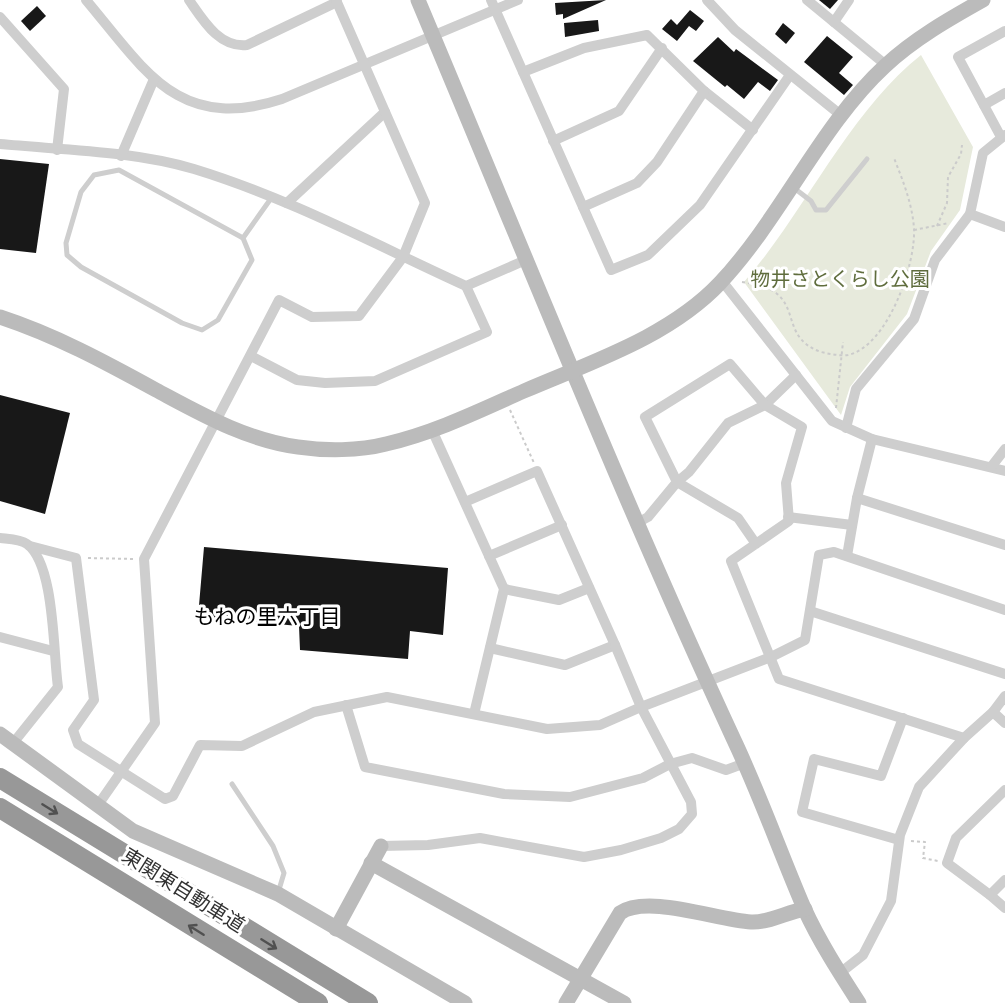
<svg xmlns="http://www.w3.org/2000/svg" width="1005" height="1003" font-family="'Varela Round','Noto Sans JP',sans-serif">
  <rect width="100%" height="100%" fill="#fff"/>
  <path fill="#e7eadc" d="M921 55 973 147 960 210 931 251 907 314 850 387 841 415 744 282C805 212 849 112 921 55Z"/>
  <g fill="#181818">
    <path d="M606 0 563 19V14L556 15 555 3Z"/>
    <path d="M819 0H838L830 9Z"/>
    <path d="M37 6 46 16 30 31 21 21Z"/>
    <path d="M690 10 704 21 696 31 689 26 677 41 662 29 671 19 677 25Z"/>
    <path d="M598 20 599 31 565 37 564 23Z"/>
    <path d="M783 23 795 33 786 44 775 34Z"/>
    <path d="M827 36 853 57 839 73 853 85 844 95 804 62Z"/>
    <path d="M718 37 734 52 736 49 778 80 770 91 758 82 744 99 727 85 725 87 693 61Z"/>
    <path d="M0 159 49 164 36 253 0 249Z"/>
    <path d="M0 395 70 413 45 514 0 501Z"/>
    <path d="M204 547 448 568 443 635 410 631 408 659 300 650 299 626 198 617Z"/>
  </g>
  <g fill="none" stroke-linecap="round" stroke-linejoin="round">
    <g stroke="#cbcbcb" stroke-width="2" stroke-dasharray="3 3" stroke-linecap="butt">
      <path d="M937 226 947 203 948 177 961 154 962 145"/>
      <path d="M914 230 949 223"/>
      <path d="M742 282C754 284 766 285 776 293 798 310 784 339 821 352 830 354 839 356 848 355 888 346 916 264 914 228 912 203 903 181 894 158"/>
      <path d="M836 408 843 342"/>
      <path d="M510 410 534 463"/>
      <path d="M88 558 133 559"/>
      <path d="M911 841 925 842 923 858 938 861"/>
    </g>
    <g stroke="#cecece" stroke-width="5">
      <path d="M119 170 243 238 252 260 218 320 202 330 182 323 81 267 67 255 66 243 81 192 94 175Z"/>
      <path d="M794 188 811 201 816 210H826L867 159"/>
      <path d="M243 238 272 197"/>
      <path d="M232 784 273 846 284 873 278 893"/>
    </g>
    <g stroke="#cecece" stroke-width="10">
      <path d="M86 0C145 70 178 133 282 99L518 0"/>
      <path d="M189 0C203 20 219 48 247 45L337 2"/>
      <path d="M491 0 611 270 648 255 700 205 790 75"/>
      <path d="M707 0 735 30 842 116"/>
      <path d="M807 0 886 65"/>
      <path d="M0 17 64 89 57 150"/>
      <path d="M834 22 849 0"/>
      <path d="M523 72 584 48 647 35 704 91 753 130"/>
      <path d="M984 105 1005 93"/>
      <path d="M1005 135 983 153 970 214 1005 227"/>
      <path d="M1001 137 958 57 1005 31"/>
      <path d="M553 141 619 111 662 48"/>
      <path d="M0 144C64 150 133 151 194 169 289 198 376 245 466 286L528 259"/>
      <path d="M121 156 154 79"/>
      <path d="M287 203 385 112"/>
      <path d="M583 207 637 183 657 162 704 91"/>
      <path d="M722 281 832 421 872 439 1005 471"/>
      <path d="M251 356 297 380 325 383 375 381 487 332 466 286"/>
      <path d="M846 428 856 389 914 319 935 260 970 214"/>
      <path d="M432 430 504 589 474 714"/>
      <path d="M991 467 1005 449"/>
      <path d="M857 498 1005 545"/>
      <path d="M465 502 537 471 615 645 565 665 490 648"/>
      <path d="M788 517 852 525"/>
      <path d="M639 522 648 517 677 482 689 472 728 423 765 405 796 375"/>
      <path d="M0 538C8 539 20 539 27 544 55 564 53 653 58 687L14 742"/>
      <path d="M756 544 738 518 677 482 645 417 730 364 765 405 802 427 786 483 789 521 731 561 779 679 964 738"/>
      <path d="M30 546 76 558 94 700 73 730 78 744 165 799 173 796 200 745 242 746 314 712 387 697 547 729 600 725 641 707 615 645"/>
      <path d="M489 556 562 525"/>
      <path d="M847 556 857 498 872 439"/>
      <path d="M504 589 559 600 589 588"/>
      <path d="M810 611 1005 674"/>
      <path d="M0 637 53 651"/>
      <path d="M346 705 365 767 504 794 570 797 643 778 670 764 692 758 726 770 745 763"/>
      <path d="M993 712 1005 696"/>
      <path d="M98 805 155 723 144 559 279 300 312 317 359 316 403 257 425 203 336 0"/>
      <path d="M899 840 802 812 814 759 881 776 903 718"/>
      <path d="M381 846 428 845 480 838 584 857 621 850 661 838 679 829 692 814 691 802 641 707 771 657 805 640 819 555 834 552 1005 610"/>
      <path d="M1005 880 990 895 1005 908"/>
      <path d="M990 895 947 863 956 838 1005 790"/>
      <path d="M840 973 863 955 891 901 900 835 919 787 964 738 993 712 1005 723"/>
    </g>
    <g stroke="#bbb" stroke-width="15">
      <path d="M418 0C522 247 621 496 734 740 760 795 780 852 804 908 819 941 839 972 859 1003"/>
      <path d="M0 317C55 335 105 362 156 390 201 414 246 440 298 447 325 451 359 451 386 444 434 433 479 411 524 391 591 362 669 337 720 283 781 218 821 125 885 66 914 39 949 19 983 0"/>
      <path d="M0 734 133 831 278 894 465 1003"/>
      <path d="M371 863 624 1003"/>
      <path d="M336 929 381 846"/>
      <path d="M566 1003 620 913C647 894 717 920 751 922 769 923 787 912 805 909"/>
    </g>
    <g stroke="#989898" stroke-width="20">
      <path d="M0 778 368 1003"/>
      <path d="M0 808 318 1003"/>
    </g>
  </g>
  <defs><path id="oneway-shaft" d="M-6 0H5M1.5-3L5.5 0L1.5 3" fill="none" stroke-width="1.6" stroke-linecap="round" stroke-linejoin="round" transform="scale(1.5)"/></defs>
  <g stroke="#505050">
    <use href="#oneway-shaft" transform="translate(50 809) rotate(32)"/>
    <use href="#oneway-shaft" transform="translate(196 930) rotate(-148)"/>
    <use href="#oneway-shaft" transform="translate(269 944) rotate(32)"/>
  </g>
  <g text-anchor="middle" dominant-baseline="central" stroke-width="6" stroke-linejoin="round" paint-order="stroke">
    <g font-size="20" fill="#5f6d3d" stroke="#fff">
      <text x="840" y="280">物井さとくらし公園</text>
    </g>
    <g font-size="20" fill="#313131" stroke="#fff">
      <text transform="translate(183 891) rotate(32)">東関東自動車道</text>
    </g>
    <g font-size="21" fill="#000" stroke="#fff">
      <text x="267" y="617">もねの里六丁目</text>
    </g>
  </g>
</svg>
